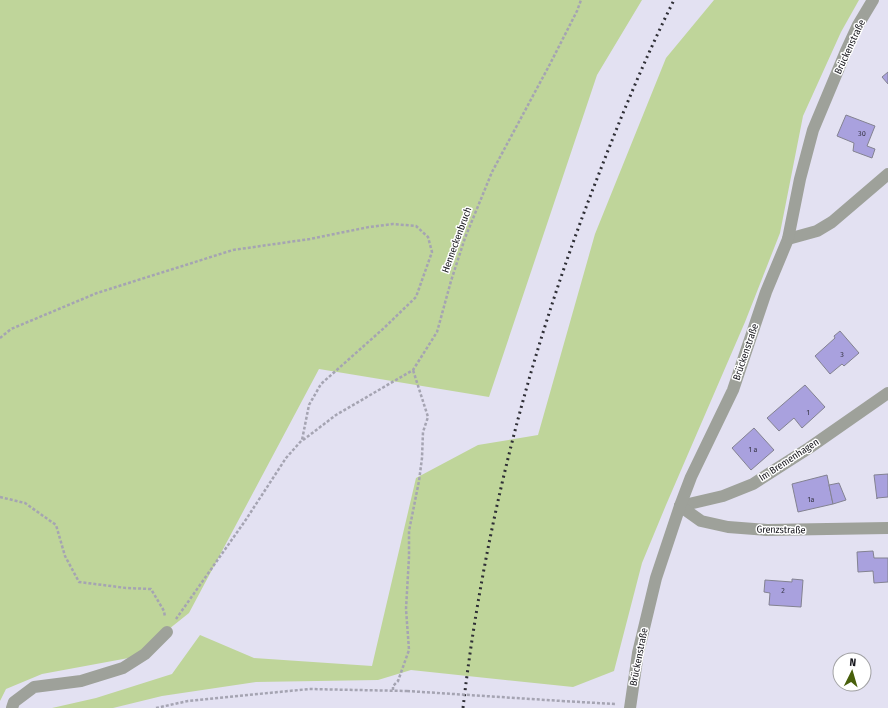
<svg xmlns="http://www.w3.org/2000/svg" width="888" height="708" font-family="'Fira Sans Condensed',sans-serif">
  <rect width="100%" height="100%" fill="#e3e1f2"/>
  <g fill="#bfd59a">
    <path d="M0 0H642L597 75 489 397 319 369 189 613 134 657 42 674 6 689 0 701Z"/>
    <path d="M714 0H859L841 32 803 116 780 233 745 322 666 505 642 563 614 671 573 687 411 670 378 680 256 682 162 696 113 708H52L96 698 172 674 200 635 254 658 372 666 416 478 478 445 538 435 595 234 666 58Z"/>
  </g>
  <g fill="#a9a1de" stroke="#838291">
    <path d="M888 72V84L882 77Z"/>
    <path d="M846 115 875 126 867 146 875 149 872 158 853 151 854 143 837 136Z"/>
    <path d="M840 331 859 353 844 366 842 364 830 374 815 356 835 338 834 336Z"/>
    <path d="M805 385 825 407 802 428 794 418 779 431 767 418Z"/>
    <path d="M754 428 774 450 751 470 732 448Z"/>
    <path d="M888 474V497L877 498V499L874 475Z"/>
    <path d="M827 475 833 504 798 512 792 484Z"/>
    <path d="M839 483 846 500 833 504 829 485Z"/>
    <path d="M873 551 874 558H888V582L874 583 873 571 858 572 857 552Z"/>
    <path d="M792 579 803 580 801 607 769 605 770 593 764 592 765 580 792 582Z"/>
  </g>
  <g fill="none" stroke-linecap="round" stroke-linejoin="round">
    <g stroke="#a5a4b2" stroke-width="2.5" stroke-dasharray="3 2" stroke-linecap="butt">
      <path d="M0 338 11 329 97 293 233 250 310 239 369 227 393 224 416 226 428 237 432 252 416 297 384 328 321 384 309 405 302 440 286 458 245 521 176 619"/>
      <path d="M303 440 336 415 413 370 437 332 451 281 465 238 492 172 550 64 577 11 581 0"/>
      <path d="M0 497 25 503 56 525 65 556 79 582 126 588 151 589 164 611 165 617"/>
      <path d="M393 690V686L398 681 409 650 406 609 409 557V531L419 481 422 458 423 432 428 417 413 370"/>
      <path d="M562 701 615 704"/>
      <path d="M156 708 188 701 309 689 407 691"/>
    </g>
    <g stroke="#9ea19a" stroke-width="12">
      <path d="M788 239 817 231 832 222 888 174"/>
      <path d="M680 506 723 496 753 484 809 448 888 393"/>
      <path d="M680 506 701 521 728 527 767 530 888 528"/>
      <path d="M12 708 14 702 34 687 81 681 123 668 145 654 167 632"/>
      <path d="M630 708 638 653 656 578 680 506 691 477 733 390 766 292 788 239 800 179 813 130 846 51 858 25 873 0"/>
    </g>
    <path stroke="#2e2e35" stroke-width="3" stroke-dasharray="2 4" stroke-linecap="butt" d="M463 708C484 524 532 343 600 171 622 114 647 54 674 0"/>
    <path stroke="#a5a4b2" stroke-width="2.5" stroke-dasharray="3 2" stroke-linecap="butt" d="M407 691 562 701"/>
  </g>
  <g text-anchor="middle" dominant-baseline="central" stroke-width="3" stroke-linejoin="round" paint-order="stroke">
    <g font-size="8" fill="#3b394c">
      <text x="862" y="133">30</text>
      <text x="842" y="354">3</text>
      <text x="808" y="412">1</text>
      <text x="753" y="449">1 a</text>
      <text x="811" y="499">1a</text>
      <text x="783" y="590">2</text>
    </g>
    <g font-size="10" fill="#16161c" stroke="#fff">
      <text transform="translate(850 47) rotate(-65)">Brückenstraße</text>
      <text transform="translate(457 240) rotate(-70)">Henneckenbruch</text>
      <text transform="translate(746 352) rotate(-71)">Brückenstraße</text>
      <text transform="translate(789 460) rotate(-33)">Im Bremenhagen</text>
      <text transform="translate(781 530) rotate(1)">Grenzstraße</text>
      <text transform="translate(639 657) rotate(-79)">Brückenstraße</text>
    </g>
  </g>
  <g transform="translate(852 672) rotate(5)"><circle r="19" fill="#ffffff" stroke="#a2a2a4"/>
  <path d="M0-3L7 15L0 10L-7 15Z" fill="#485f0b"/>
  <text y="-6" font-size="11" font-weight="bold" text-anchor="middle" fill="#16161c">N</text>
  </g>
</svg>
